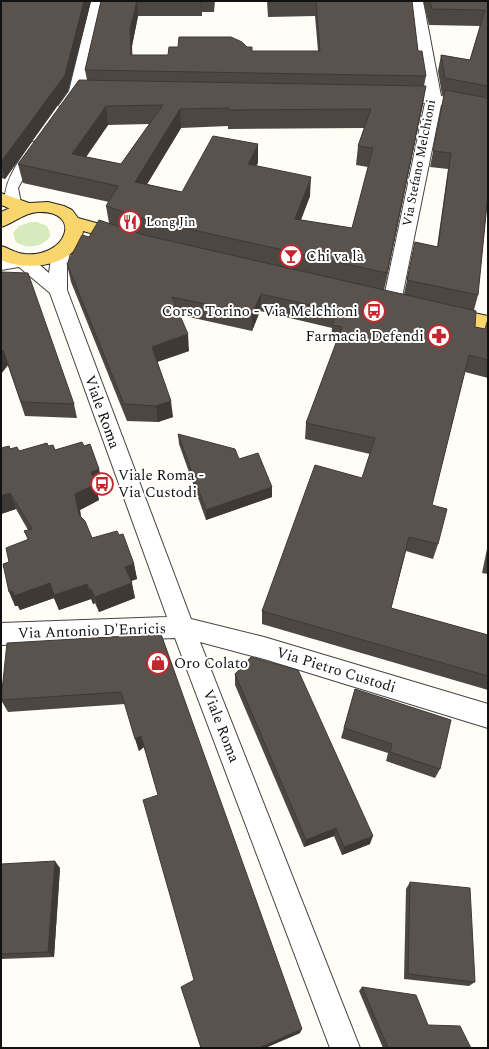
<svg xmlns="http://www.w3.org/2000/svg" width="489" height="1049" font-family="Spectral,serif">
  <rect width="100%" height="100%" fill="#fffdf5"/>
  <path fill="#d5ebbd" d="M31 222H37L47 226 50 233V237C41 248 26 249 16 242L13 233 19 226Z"/>
  <g fill="none" stroke-linecap="round" stroke-linejoin="round">
    <g stroke="#444" stroke-width="2">
      <g id="minor">
        <path d="M91 1H105L85 92 73 108H61L59 105 69 91Z"/>
        <path d="M409 1H423L441 96 488 104V114L441 105 401 302 399 307 392 309 385 307 383 302 425 103 389 100 386 97 389 94H425Z"/>
        <path d="M38 141 44 142 46 146 24 177 18 188 21 203 18 207 12 209 6 207C0 185 20 159 32 142Z"/>
        <path d="M61 246 67 248 70 252 67 267V290L191 619 264 637 488 704V728L264 659 200 642 360 1048H330L175 638 1 645V623L167 617 50 293 19 267 1 270V258C30 252 27 254 49 273L52 252 55 248Z"/>
      </g>
    </g>
    <g stroke="#222" stroke-width="2">
      <g id="major">
        <path d="M1 193 29 203 48 202 64 206 72 210 78 218 129 232 132 236 129 240 123 242 83 231C79 267 27 272 1 260V246C9 248 15 253 24 254 68 258 83 210 38 212 23 213 14 223 1 227V212L10 208 1 205Z"/>
        <path d="M446 307 488 316V330L439 319 437 314 439 309Z"/>
      </g>
    </g>
    <use href="#minor" fill="#fff" fill-rule="evenodd"/>
    <use href="#major" fill="#f9d66b" fill-rule="evenodd"/>
  </g>
  <g fill="#4d4742" fill-rule="evenodd">
    <path d="M1 1H91L68 91 5 179 1 178Z"/>
    <path d="M101 1H215L214 12H202V16H138L132 46V55H168L247 47 252 51H318L315 16 268 17 267 1H412L418 51 426 76 424 86 423 104 384 290 404 294 415 242 437 247 448 169 430 167 444 95H442L438 71 441 55 470 60 480 26 429 25 423 1H488V194L478 295 474 310 475 327 485 329 488 319V378L465 372 432 505 438 544 433 559 406 551 391 608 488 635V690L262 624V611L362 478 370 454 305 439 306 423 337 343 331 342 332 328 260 311 252 331 180 315 189 351 157 362 173 417 158 422 127 421 71 282 67 264 89 237 109 223 106 206 109 202 23 183 18 164 87 80 85 70ZM149 124 121 164 86 157 108 125ZM228 126V129L364 128 358 146 356 165 368 167 352 228 301 220 310 196 256 165 258 163 182 192 147 184 181 128Z"/>
    <path d="M1 272 74 404 77 418 25 416 8 365 1 374Z"/>
    <path d="M178 434 239 459 272 487V497L206 520 179 444Z"/>
    <path d="M48 446 55 450 84 446 99 469 102 486 96 488 99 500 80 510 81 517 92 538 119 535 134 564 137 579 131 581 135 598 99 612 95 603 93 604 91 599 59 610 54 598 20 610 18 606H15L9 562 28 540 24 531 28 530 16 509 1 514V448L10 449 19 451Z"/>
    <path d="M488 544V574L482 573Z"/>
    <path d="M161 634 300 1033 265 1048H201L194 980 158 795 144 747 139 751 125 704 8 712 1 700V698Z"/>
    <path d="M235 674 370 844 342 855 334 836 304 847 235 685Z"/>
    <path d="M355 689 440 769 435 778 386 761 388 753 341 738Z"/>
    <path d="M1 864 60 868 54 957 1 959Z"/>
    <path d="M410 882 475 982 469 986 404 979 406 889Z"/>
    <path d="M362 987 428 1025 471 1048H383L359 991Z"/>
  </g>
  <g fill="#3f3936">
    <path d="M84 1H91L68 91 5 179 1 162Z"/>
    <path d="M137 1 138 16 132 46 133 71 131 55 130 29Z"/>
    <path d="M201 1H202V16Z"/>
    <path d="M426 86 423 104 384 291 387 273Z"/>
    <path d="M106 106 108 125 75 173 72 154Z"/>
    <path d="M180 109 181 128 137 201 135 182Z"/>
    <path d="M258 144V163L248 182V164Z"/>
    <path d="M311 177 310 196 294 237 295 219Z"/>
    <path d="M261 294 260 311 252 331V314Z"/>
    <path d="M188 334 189 351 154 363 152 347Z"/>
    <path d="M3 350 8 365 1 374V353Z"/>
    <path d="M171 401 173 417 158 422 156 406Z"/>
    <path d="M99 469 102 486 96 488 99 500 80 510 83 531 79 515 75 494 91 472Z"/>
    <path d="M272 487V497L206 520V510Z"/>
    <path d="M10 493 16 509 1 514V496Z"/>
    <path d="M134 564 137 579 128 582 125 567Z"/>
    <path d="M50 583 87 584 91 599 59 610 54 598 20 610 18 606H15L9 592Z"/>
    <path d="M132 583 135 598 99 612 95 597Z"/>
    <path d="M89 589H91L95 603 93 604Z"/>
    <path d="M141 736 144 747 139 751 135 739Z"/>
    <path d="M336 828 334 836 304 847 306 840Z"/>
    <path d="M373 836 370 844 342 855 344 847Z"/>
    <path d="M55 861 60 868 54 957 48 952Z"/>
    <path d="M302 1029 300 1033 265 1048H259Z"/>
  </g>
  <g fill="#5a524d" stroke="#3f3936" fill-rule="evenodd">
    <path d="M1 1H84L65 75 1 162Z"/>
    <path d="M101 1H137L130 29 131 55H168L169 47H178L179 37H231L242 42 247 47H252V51H320L316 1H412L418 51H422L426 76 85 70Z"/>
    <path d="M430 1H488V86L445 78 441 55 470 60 485 10 432 9Z"/>
    <path d="M79 80 426 86 387 273 148 220 106 206 118 186 18 164ZM163 105 121 164 72 154 106 106ZM229 108 227 110 371 109 358 146 373 148 352 228 295 219 311 177 248 164 258 144 213 136 182 192 135 182 180 109Z"/>
    <path d="M445 90 488 98V194L478 295 407 280 415 242 438 247 451 153 433 151Z"/>
    <path d="M99 220 144 235 476 311 475 327 485 329 488 319V360L469 355 432 505 447 509 438 544 409 537 391 608 488 635V676L262 611 315 465 362 478 375 438 306 423 342 327 332 325 337 311 261 294 252 314 172 297 188 334 152 347 171 401 156 406 124 404 67 264 82 235 89 237Z"/>
    <path d="M1 272 28 273 74 404 21 402 3 350 1 353Z"/>
    <path d="M178 434 235 449 239 459 258 453 272 487 206 510Z"/>
    <path d="M82 442 84 446 90 444 99 469 91 472 96 484 75 494 79 515 85 521 92 538 117 531 119 535 123 534 134 564 125 567 132 583 95 597 91 589H89L87 584 54 595 50 583 14 596 13 591 9 592 3 564 9 562 6 548 29 539 24 531 32 529 10 493 1 496V448L9 446 10 449 17 447 19 451 47 443 48 446 53 445 55 450Z"/>
    <path d="M161 634 302 1029 259 1048H225V1047L224 1048H201L181 987 194 980 143 800 158 795 141 736 135 739 121 692 1 700 7 643Z"/>
    <path d="M251 657 298 670 373 836 344 847 336 828 306 840 235 674Z"/>
    <path d="M355 689 451 720 440 769 390 752 392 744 344 728Z"/>
    <path d="M55 861 48 952 1 954V864Z"/>
    <path d="M410 882 470 888 475 982 408 974Z"/>
    <path d="M362 987 416 995 428 1025 460 1026 471 1048H388Z"/>
  </g>
  <defs>
    <g id="restaurant-ring" transform="scale(1.15)"><circle r="9.5" fill="#fff" stroke="#c4262e" stroke-width="1.5"/><path d="M-5-6h1v4h1v-4h1v4h1v-4h1v5L-1.5 .5V6h-2V.5L-5-1ZM5-6V6H3V1.5H1.5Q1.5-4 5-6Z" fill="#c4262e"/></g>
    <g id="bar-ring" transform="scale(1.15)"><circle r="9.5" fill="#fff" stroke="#c4262e" stroke-width="1.5"/><path d="M-6-5H6L.8 .8V4.5H3.5V6h-7V4.5H-.8V.8Z" fill="#c4262e"/></g>
    <g id="bus-ring" transform="scale(1.15)"><circle r="9.5" fill="#fff" stroke="#c4262e" stroke-width="1.5"/><path d="M-5-6H5V4H4V6H2V4H-2V6H-4V4H-5ZM-3.5-4V0h7V-4ZM-3.5 1.2v1.5H-2V1.2ZM2 1.2v1.5H3.5V1.2Z" fill="#c4262e"/></g>
    <g id="pharmacy-ring" transform="scale(1.15)"><circle r="9.5" fill="#fff" stroke="#c4262e" stroke-width="1.5"/><path d="M-2-6h4v4h4v4h-4v4h-4v-4h-4v-4h4Z" fill="#c4262e"/></g>
    <g id="shop-ring" transform="scale(1.15)"><circle r="9.5" fill="#fff" stroke="#c4262e" stroke-width="1.5"/><path d="M-5-2.5h2.3a2.7 3.5 0 0 1 5.4 0H5L5.5 6h-11ZM-1.5-2.5h3a1.5 2.3 0 0 0-3 0Z" fill="#c4262e"/></g>
  </defs>
  <g fill-rule="evenodd">
    <use href="#restaurant-ring" x="130" y="222"/>
    <use href="#bar-ring" x="291" y="256"/>
    <use href="#bus-ring" x="374" y="311"/>
    <use href="#pharmacy-ring" x="439" y="336"/>
    <use href="#bus-ring" x="102" y="484"/>
    <use href="#shop-ring" x="158" y="663"/>
  </g>
  <g text-anchor="middle" dominant-baseline="central" stroke-width="4" stroke-linejoin="round" paint-order="stroke">
    <g font-size="13" fill="#111" stroke="#fff">
      <text transform="translate(419 163) rotate(-79)">Via Stefano Melchioni</text>
    </g>
    <g font-size="13" fill="#111" stroke="#fff" text-anchor="start">
      <text x="146" y="222">Long Jin</text>
    </g>
    <g font-size="15" fill="#111" stroke="#fff" text-anchor="start">
      <text x="306" y="256">Chi va là</text>
      <text x="358" y="311" text-anchor="end">Corso Torino - Via Melchioni</text>
      <text x="424" y="336" text-anchor="end">Farmacia Defendi</text>
      <text x="118" y="475">Viale Roma -<tspan x="118" dy="17">Via Custodi</tspan></text>
      <text x="174" y="663">Oro Colato</text>
    </g>
    <g font-size="15" fill="#111" stroke="#fff">
      <text transform="translate(102 412) rotate(70)">Viale Roma</text>
      <text transform="translate(92 631) rotate(-2)">Via Antonio D'Enricis</text>
      <text transform="translate(336 670) rotate(17)">Via Pietro Custodi</text>
      <text transform="translate(221 726) rotate(69)">Viale Roma</text>
    </g>
  </g>
  <rect width="489" height="1049" fill="none" stroke="#111111" stroke-width="4"/>
</svg>
